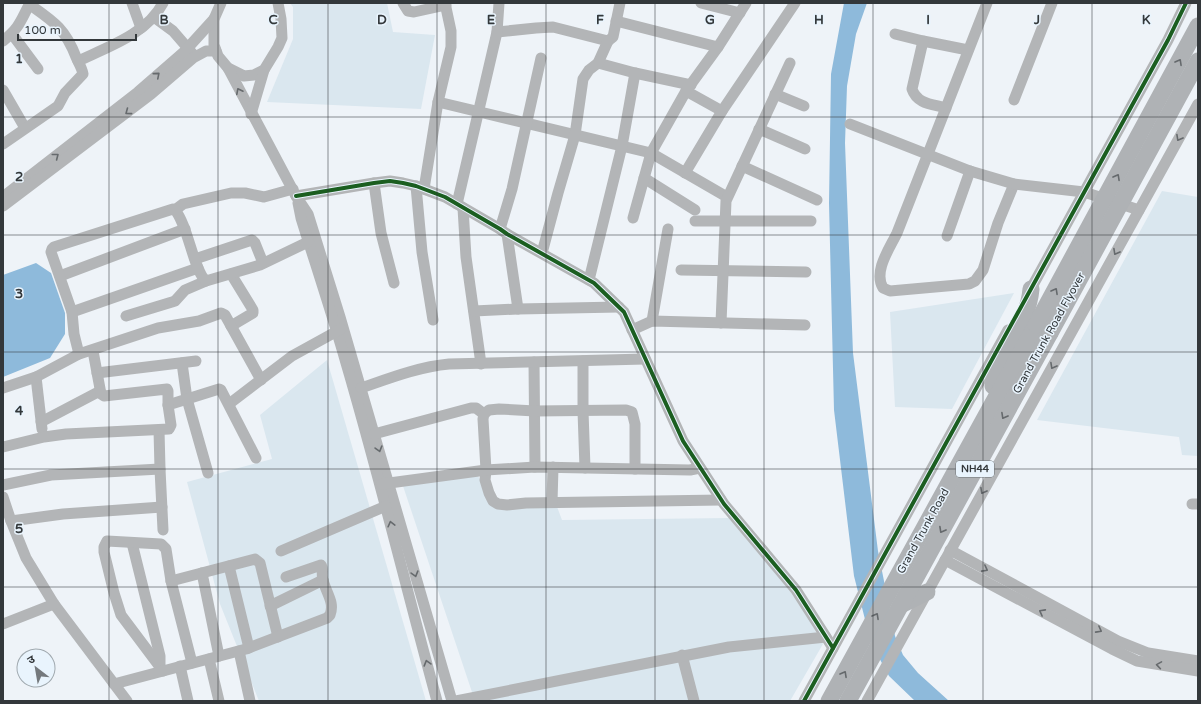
<svg xmlns="http://www.w3.org/2000/svg" width="1201" height="704" font-family="'Varela Round','Noto Sans Devanagari',sans-serif">
  <rect width="100%" height="100%" fill="#eef3f8"/>
  <g fill="#dae7ef">
    <path d="M290 3H387L393 32 435 35 421 109 267 102 293 39V7Z"/>
    <path d="M1162 191 1198 197V456L1182 455 1179 437 1037 420Z"/>
    <path d="M1014 293 952 409 895 407 890 312Z"/>
    <path d="M327 360 426 701H259L220 604 187 482 272 459 260 415Z"/>
    <path d="M477 474 496 509 556 504 562 520 729 518 797 598 823 644 790 701H475L403 486Z"/>
  </g>
  <g fill="#8ebadb">
    <path d="M844 3H867L856 34 847 86 845 143 853 353 878 551 895 636 903 655 918 673 949 701H915L889 676 871 643 854 576 834 410 829 203 831 74Z"/>
    <path d="M36 263 51 273 65 313V334L50 358 3 377V275Z"/>
  </g>
  <g fill="none" stroke-linecap="round" stroke-linejoin="round">
    <g stroke="#b3b5b7" stroke-width="11">
      <path d="M132 3 141 28"/>
      <path d="M221 3 214 19V45L218 56 228 68 244 76 254 75 264 70 278 47 282 38 281 19 278 3"/>
      <path d="M403 3 408 11 414 12 446 5"/>
      <path d="M701 3 740 13"/>
      <path d="M987 3 897 233C890 248 873 271 883 288L890 291 969 284 975 281 983 270 998 223 1014 184"/>
      <path d="M154 17 173 31 192 53"/>
      <path d="M616 21 718 47"/>
      <path d="M497 32 536 28 553 27 608 41 613 37 620 3"/>
      <path d="M12 34 38 69"/>
      <path d="M895 34 923 41 968 50"/>
      <path d="M3 41C20 27 20 22 30 3"/>
      <path d="M923 41 912 89C917 104 932 104 946 108"/>
      <path d="M78 61C108 47 147 34 163 3"/>
      <path d="M598 63 635 73 691 85"/>
      <path d="M228 68 296 196 308 214 340 317 452 701"/>
      <path d="M3 90 25 128"/>
      <path d="M686 91 722 111"/>
      <path d="M775 94 804 106"/>
      <path d="M1014 100 1052 3"/>
      <path d="M438 102 651 153 727 197"/>
      <path d="M251 114 264 70"/>
      <path d="M850 124 970 171 1014 184 1084 192 1139 210"/>
      <path d="M759 129 805 149"/>
      <path d="M3 144 58 106 65 93 83 74C82 68 78 62 76 57 65 28 53 21 29 4"/>
      <path d="M742 166 817 200"/>
      <path d="M685 173 722 111 795 3"/>
      <path d="M644 178 695 210"/>
      <path d="M374 183 381 233 394 283"/>
      <path d="M416 186 422 252 433 320"/>
      <path d="M424 189 438 102 451 47V31L445 3"/>
      <path d="M296 196 374 183 390 181 403 183 416 186 445 197 500 229 507 234 594 283 624 312 683 441 724 504 796 590 833 648"/>
      <path d="M3 197 138 92 184 52 214 19"/>
      <path d="M298 203 301 218C316 266 332 314 346 363 379 475 406 588 437 701"/>
      <path d="M457 204 497 32 499 3"/>
      <path d="M3 206 151 94 193 58 206 51H216"/>
      <path d="M463 208 466 257 481 364"/>
      <path d="M175 210 183 204 231 193H245L264 197 293 189"/>
      <path d="M633 218 651 153 686 91 718 47 746 3"/>
      <path d="M695 221H811"/>
      <path d="M500 229 512 189 541 58"/>
      <path d="M507 234 518 309"/>
      <path d="M947 236 970 171"/>
      <path d="M542 253 558 193 575 135 583 79 589 70 598 63 608 41"/>
      <path d="M195 259 252 240 255 243 263 263"/>
      <path d="M681 270 806 272"/>
      <path d="M60 276 185 229"/>
      <path d="M589 280 622 146 635 73"/>
      <path d="M1028 294 1168 40 1186 3"/>
      <path d="M474 311 518 309 619 307"/>
      <path d="M72 312 198 268"/>
      <path d="M126 316 172 302 175 301 185 290 206 281"/>
      <path d="M652 321 668 229"/>
      <path d="M721 323 726 201 790 63"/>
      <path d="M231 326 253 313V310L231 274"/>
      <path d="M632 330 652 321 805 325"/>
      <path d="M79 354 74 334 72 312 51 252 52 249 54 247 173 209 175 210C188 225 194 272 206 281L260 265 308 242"/>
      <path d="M583 361V411L585 468"/>
      <path d="M534 362 535 467"/>
      <path d="M182 363 187 399 208 473"/>
      <path d="M97 373 196 361"/>
      <path d="M36 377 42 429"/>
      <path d="M3 388 36 377 79 354 158 328 199 321 221 313 225 315 261 380"/>
      <path d="M361 388C390 378 418 367 449 364L645 359"/>
      <path d="M229 404 292 356 341 329"/>
      <path d="M168 405 219 389 221 390 256 458"/>
      <path d="M41 422 100 391"/>
      <path d="M159 430 160 469 163 530"/>
      <path d="M374 434 471 408H476L484 414"/>
      <path d="M3 447 44 437 66 434 169 429 171 425 168 405V391L167 389 104 396 101 394 93 351"/>
      <path d="M635 469V424L632 412 626 410 535 411 499 409 489 410 484 414 483 419 486 470 485 480 489 493 493 501 498 504 507 505 526 503 721 500"/>
      <path d="M382 484 486 470 535 467 690 470 700 468"/>
      <path d="M3 485 51 475 160 469"/>
      <path d="M3 497 11 521 26 558 54 604 127 701"/>
      <path d="M552 502 553 467"/>
      <path d="M1192 504H1198"/>
      <path d="M11 521 63 514 162 507"/>
      <path d="M132 543 160 656V667"/>
      <path d="M950 550 1118 641 1148 653 1198 661"/>
      <path d="M281 551 386 506"/>
      <path d="M945 560 1112 649 1137 661 1198 671"/>
      <path d="M229 566 249 648"/>
      <path d="M202 573 219 656"/>
      <path d="M171 581 255 559 260 563 278 637"/>
      <path d="M270 606 323 580"/>
      <path d="M3 624 54 604"/>
      <path d="M239 651 250 701"/>
      <path d="M682 655 694 701"/>
      <path d="M209 659 219 701"/>
      <path d="M180 666 188 701"/>
      <path d="M163 671 121 615 114 593 104 552V547L107 541 161 544 166 549 171 581 192 663"/>
      <path d="M114 684 246 649 327 618 330 615C335 602 326 593 323 580 321 575 324 569 321 565L286 577"/>
      <path d="M456 701 729 647 826 637"/>
      <path d="M804 701 1008 330"/>
      <path d="M867 701 1198 104"/>
    </g>
    <g stroke="#afb2b5" stroke-width="17">
      <path d="M993 386C1000 351 1028 325 1031 289"/>
      <path d="M901 605 927 592"/>
      <path d="M829 701 1036 325"/>
      <path d="M848 701 1050 333"/>
    </g>
    <g stroke="#afb2b5" stroke-width="17">
      <path d="M1036 325 1198 26"/>
      <path d="M1050 333 1198 61"/>
    </g>
    <g stroke="#e9f4fd" stroke-width="6">
      <g id="cycleway">
        <path d="M296 196 374 183 390 181 403 183 416 186 445 197 500 229 507 234 594 283 624 312 683 441 724 504 796 590 833 648"/>
        <path d="M804 701 1168 40 1186 3"/>
      </g>
    </g>
    <use href="#cycleway" stroke="#1b5e20" stroke-width="4"/>
  </g>
  <defs><path id="oneway-chevron" d="M-2-3.5L2.5 0L-2 3.5" fill="none" stroke-width="1.6" stroke-linecap="round" stroke-linejoin="round"/></defs>
  <g stroke="#65696c">
    <use href="#oneway-chevron" transform="translate(1179 62) rotate(-61)"/>
    <use href="#oneway-chevron" transform="translate(1117 177) rotate(-61)"/>
    <use href="#oneway-chevron" transform="translate(1055 291) rotate(-61)"/>
    <use href="#oneway-chevron" transform="translate(1004 416) rotate(119)"/>
    <use href="#oneway-chevron" transform="translate(942 530) rotate(119)"/>
    <use href="#oneway-chevron" transform="translate(876 616) rotate(-61)"/>
    <use href="#oneway-chevron" transform="translate(844 674) rotate(-61)"/>
  </g>
  <g stroke="#666a6d">
    <use href="#oneway-chevron" transform="translate(157 75) rotate(-41)"/>
    <use href="#oneway-chevron" transform="translate(239 91) rotate(-117)"/>
    <use href="#oneway-chevron" transform="translate(128 112) rotate(143)"/>
    <use href="#oneway-chevron" transform="translate(1179 138) rotate(119)"/>
    <use href="#oneway-chevron" transform="translate(56 156) rotate(-38)"/>
    <use href="#oneway-chevron" transform="translate(1116 252) rotate(119)"/>
    <use href="#oneway-chevron" transform="translate(1053 366) rotate(119)"/>
    <use href="#oneway-chevron" transform="translate(379 449) rotate(74)"/>
    <use href="#oneway-chevron" transform="translate(983 491) rotate(119)"/>
    <use href="#oneway-chevron" transform="translate(391 524) rotate(-104)"/>
    <use href="#oneway-chevron" transform="translate(985 569) rotate(28)"/>
    <use href="#oneway-chevron" transform="translate(415 574) rotate(74)"/>
    <use href="#oneway-chevron" transform="translate(1042 612) rotate(-152)"/>
    <use href="#oneway-chevron" transform="translate(1099 630) rotate(28)"/>
    <use href="#oneway-chevron" transform="translate(427 663) rotate(-106)"/>
    <use href="#oneway-chevron" transform="translate(1159 665) rotate(-171)"/>
  </g>
  <path fill="none" stroke="#33383b" stroke-width="1" stroke-opacity="0.55" d="M109 3V701M218 3V701M328 3V701M437 3V701M546 3V701M655 3V701M764 3V701M873 3V701M983 3V701M1092 3V701M3 117H1198M3 235H1198M3 352H1198M3 469H1198M3 587H1198"/>
  <g text-anchor="middle" dominant-baseline="central" stroke-width="3" stroke-linejoin="round" paint-order="stroke">
    <rect fill="#e9f4fd" stroke="#6a7075" stroke-width="1" x="956" y="461" width="38" height="16" rx="3"/>
    <g font-size="10" font-weight="bold" fill="#33383b">
      <text x="975" y="469">NH44</text>
    </g>
    <g font-size="11" fill="#33383b" stroke="#e9f4fd">
      <text transform="translate(1049 333) rotate(-61)">Grand Trunk Road Flyover</text>
      <text transform="translate(923 531) rotate(-61)">Grand Trunk Road</text>
    </g>
  </g>
  <g font-size="13" text-anchor="middle" font-weight="bold" fill="#33383b" stroke="#e9f4fd" stroke-width="3" stroke-linejoin="round" paint-order="stroke">
    <text x="164" y="24">B</text>
    <text x="273" y="24">C</text>
    <text x="382" y="24">D</text>
    <text x="491" y="24">E</text>
    <text x="600" y="24">F</text>
    <text x="710" y="24">G</text>
    <text x="819" y="24">H</text>
    <text x="928" y="24">I</text>
    <text x="1037" y="24">J</text>
    <text x="1146" y="24">K</text>
    <text x="19" y="63">1</text>
    <text x="19" y="181">2</text>
    <text x="19" y="298">3</text>
    <text x="19" y="415">4</text>
    <text x="19" y="533">5</text>
  </g>
  <rect width="1201" height="704" fill="none" stroke="#33383b" stroke-width="8"/>
  <g transform="translate(36 668) rotate(329)"><circle r="19" fill="#e9f4fd" stroke="#a0a9af"/>
  <path d="M0-3L7 15L0 10L-7 15Z" fill="#74797d"/>
  <text y="-6" font-size="11" font-weight="bold" text-anchor="middle" fill="#33383b">उ</text>
  </g>
  <path d="M18 34v6h118v-6" fill="none" stroke="#33383b" stroke-width="2"/>
  <text x="24" y="34" font-size="12" fill="#33383b" stroke="#e9f4fd" stroke-width="3" paint-order="stroke">100 m</text>
</svg>
